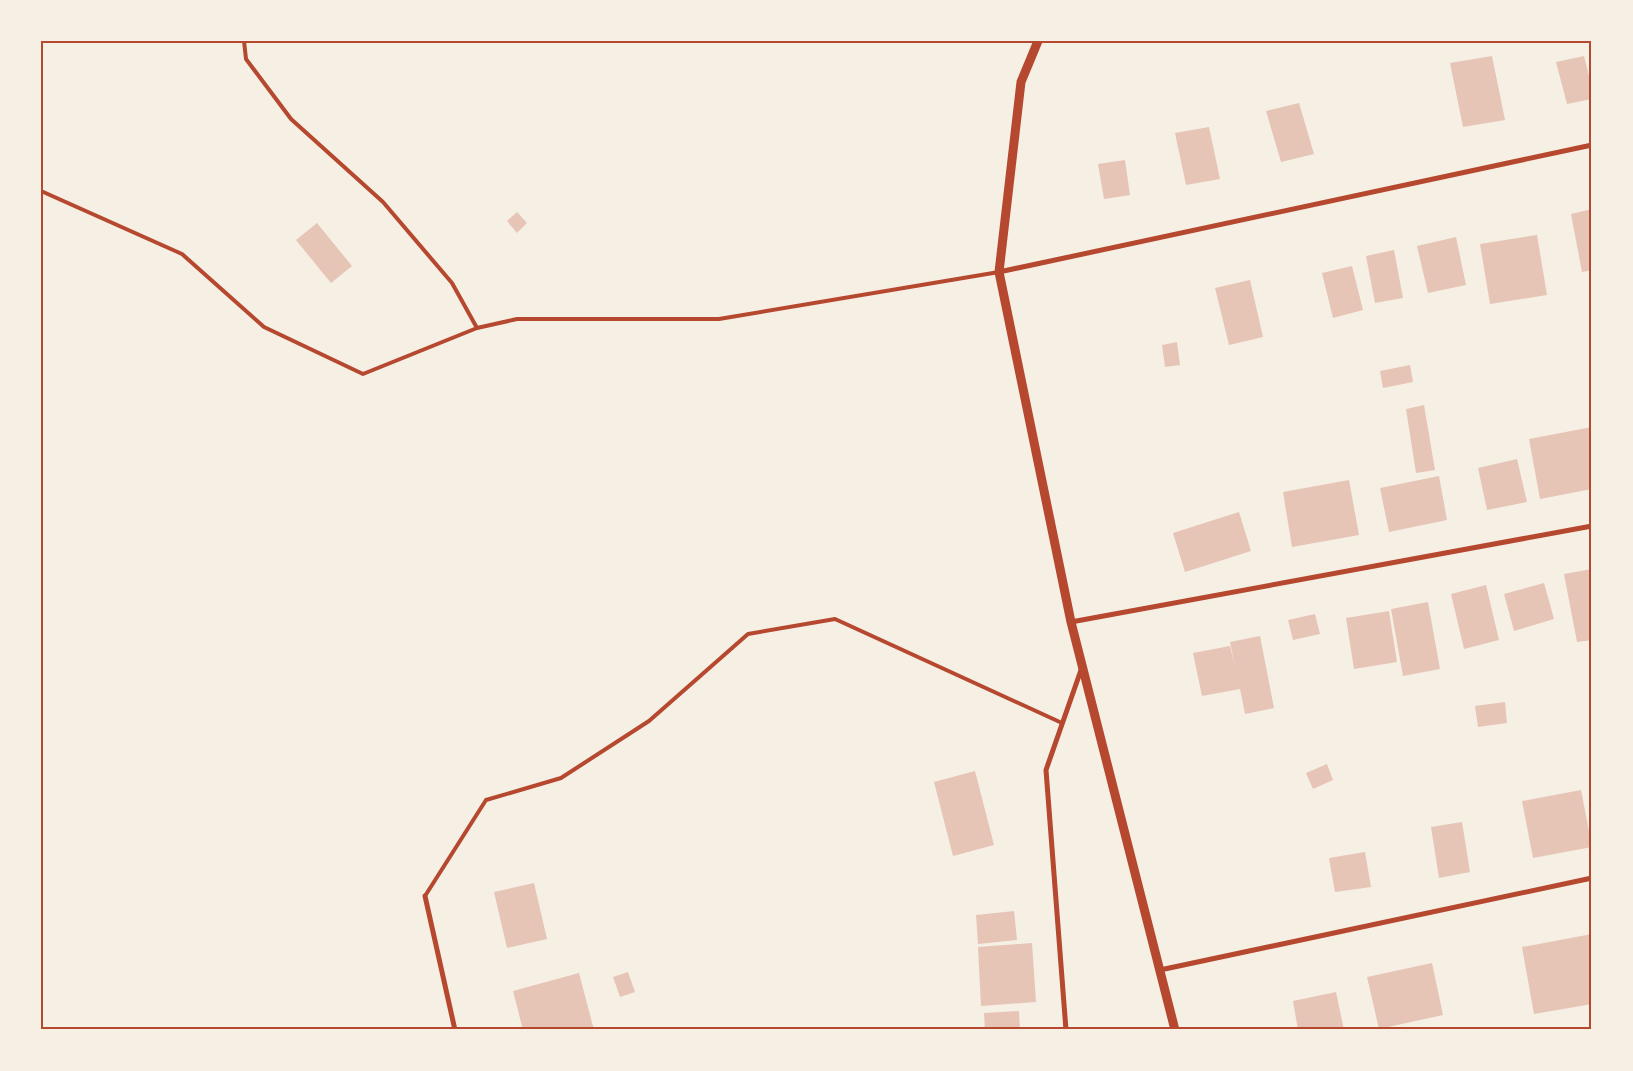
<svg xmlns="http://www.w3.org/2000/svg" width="1633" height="1071" font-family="'Golos Text',sans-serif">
  <rect width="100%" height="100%" fill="#f6efe4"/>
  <g fill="#e6c5b7">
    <path d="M1492 56 1505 120 1463 127 1450 63Z"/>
    <path d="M1584 56 1592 88V99L1567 104 1556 62Z"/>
    <path d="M1299 103 1314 154 1281 162 1266 111Z"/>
    <path d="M1209 127 1220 179 1186 185 1175 133Z"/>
    <path d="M1125 160 1130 195 1104 199 1098 164Z"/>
    <path d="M1592 209V270L1582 272 1571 214Z"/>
    <path d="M517 212 527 223 517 233 507 221Z"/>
    <path d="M317 223 352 266 331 283 296 240Z"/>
    <path d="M1537 235 1547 295 1490 304 1480 244Z"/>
    <path d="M1456 237 1466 285 1428 293 1417 246Z"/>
    <path d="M1394 250 1403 298 1375 303 1366 256Z"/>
    <path d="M1352 266 1363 310 1333 318 1322 273Z"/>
    <path d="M1250 280 1263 337 1229 345 1215 288Z"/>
    <path d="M1177 342 1180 365 1165 367 1162 345Z"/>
    <path d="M1410 365 1413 382 1383 388 1380 371Z"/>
    <path d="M1424 405 1435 470 1416 473 1406 409Z"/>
    <path d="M1592 427V489L1540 499 1529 439Z"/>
    <path d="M1517 459 1527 502 1487 510 1478 468Z"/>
    <path d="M1439 476 1447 520 1389 532 1380 488Z"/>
    <path d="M1349 480 1359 535 1292 547 1283 492Z"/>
    <path d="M1239 512 1251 551 1185 572 1173 533Z"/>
    <path d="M1592 569V640L1577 642 1564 574Z"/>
    <path d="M1544 583 1554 619 1514 631 1504 594Z"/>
    <path d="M1486 585 1499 640 1464 649 1451 594Z"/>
    <path d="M1428 602 1440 669 1403 676 1391 609Z"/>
    <path d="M1389 611 1397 662 1354 669 1346 618Z"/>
    <path d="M1315 614 1320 634 1293 640 1288 620Z"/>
    <path d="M1260 636 1274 708 1245 714 1240 689 1202 696 1193 653 1230 646 1235 667 1230 642Z"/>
    <path d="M1505 702 1507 723 1478 727 1475 706Z"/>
    <path d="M1327 764 1333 780 1313 789 1306 773Z"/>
    <path d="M975 771 994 845 953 856 934 782Z"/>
    <path d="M1581 790 1592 847 1533 858 1522 801Z"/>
    <path d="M1462 822 1470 872 1439 878 1431 827Z"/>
    <path d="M1365 852 1371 887 1335 892 1329 858Z"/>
    <path d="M534 883 547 939 507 948 494 892Z"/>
    <path d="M1014 911 1017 940 978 944 976 915Z"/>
    <path d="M1592 934V1004L1534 1014 1522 947Z"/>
    <path d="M1032 943 1036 1002 981 1006 978 947Z"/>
    <path d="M1432 963 1443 1015 1379 1029 1367 977Z"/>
    <path d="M628 972 635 992 620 997 613 977Z"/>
    <path d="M579 973 594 1030H523L513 991Z"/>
    <path d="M1336 992 1344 1030H1298L1293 1001Z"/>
    <path d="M1019 1011 1020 1030H985L984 1013Z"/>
  </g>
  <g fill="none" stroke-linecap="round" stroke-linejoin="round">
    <g stroke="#b5482f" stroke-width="4">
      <path d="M244 41 246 59 291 119 383 202 452 283 477 328"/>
      <path d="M41 191 182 254 264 327 363 374 477 328 517 319H719L999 272"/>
      <path d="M425 896 486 800 561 778 649 721 748 634 835 619 1062 723"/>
    </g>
    <g stroke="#b5482f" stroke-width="5">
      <path d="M999 272 1592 145"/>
      <path d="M1071 622 1592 526"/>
      <path d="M425 896 455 1030"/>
      <path d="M1160 970 1592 878"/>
      <path d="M1066 1030 1046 770 1081 670"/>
    </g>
    <path stroke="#b5482f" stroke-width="9" d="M1038 41 1021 82 999 272 1071 622 1175 1030"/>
  </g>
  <rect width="1633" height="1071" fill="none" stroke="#f6efe4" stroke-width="85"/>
  <rect x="42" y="42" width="1548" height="986" fill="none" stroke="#b5482f" stroke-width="2"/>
</svg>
